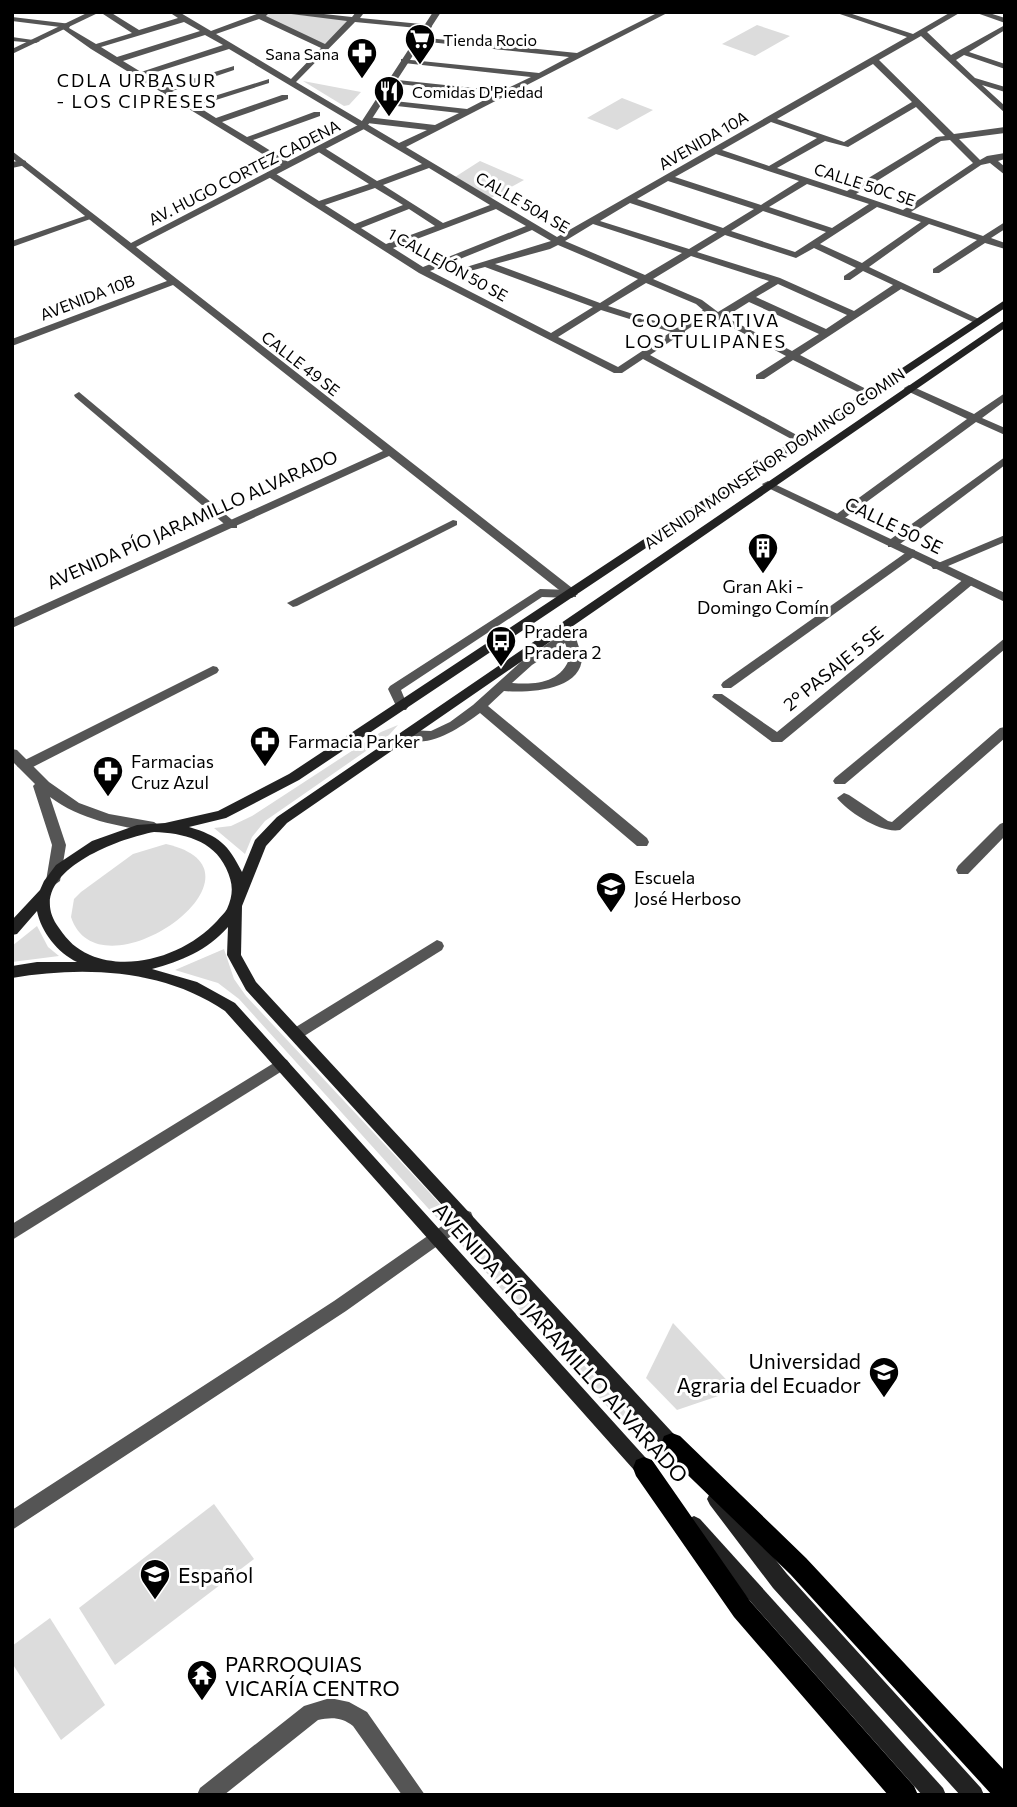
<svg xmlns="http://www.w3.org/2000/svg" width="1017" height="1807" font-family="Commissioner,sans-serif">
  <rect width="100%" height="100%" fill="#fff"/>
  <g fill="#dcdcdc">
    <path d="M270 12 351 20 325 46 266 17Z"/>
    <path d="M757 25 790 36 755 56 722 44Z"/>
    <path d="M303 81 361 92 349 105 344 106Z"/>
    <path d="M622 98 653 110 617 130 587 118Z"/>
    <path d="M480 161 524 180 491 198 455 177Z"/>
    <path d="M398 725 389 735 265 821 252 837 245 854 214 828 231 826 252 816 381 732Z"/>
    <path d="M166 844C285 871 99 1003 71 917L74 899 81 892 133 854Z"/>
    <path d="M37 926 48 947 59 956 12 962V946Z"/>
    <path d="M224 949 234 979 246 996 429 1192 632 1419 641 1437 624 1425 239 999 218 983 175 970Z"/>
    <path d="M673 1323 736 1390 677 1410 646 1378Z"/>
    <path d="M214 1504 254 1559 115 1665 79 1608Z"/>
    <path d="M50 1618 105 1705 61 1740 12 1663V1646Z"/>
  </g>
  <g fill="none" stroke-linecap="round" stroke-linejoin="round">
    <g fill="#555" fill-rule="evenodd">
      <path d="M100 12H110L139 30 178 18 169 12H179L211 31 262 12H270L266 16 325 44 347 21 275 12H305L352 17 356 12H361L363 14 360 18 431 25 432 27 428 29 355 22 296 82 399 143 427 130 367 123 363 120 367 117 435 125 459 113 379 104 376 103V99L467 109 494 95 391 83 387 81 388 79 502 91 531 77 404 63H401V59L539 73 569 57 420 41 416 39 417 37 577 53 659 12H669L406 147 557 237 907 37 834 12H846L913 34 951 12H961L927 32 951 55 1005 25V30L969 52 1005 64V69L964 55 956 60 975 78 1005 87V92L982 85 1005 106V113L921 36 879 60 954 134 1005 127V133L959 139 980 160 987 156 1005 153V159L998 161 1005 167V175L990 163 981 165 911 212 983 236 1005 222V229L991 238 1005 243V249L985 243 939 273H933V269L977 240 929 224 869 267 983 321 975 323 901 289 800 355 872 392V396L868 397 793 360 764 379H756V375L786 356 709 315 685 331V334L680 335 650 355 804 439 799 442 795 441 643 359 622 373H614L419 273 267 176V172H273L319 201 369 184 317 151V147H323L377 181 422 164 229 49 147 75 166 87 234 66V70L172 91 192 103 269 79V83L197 106 216 118 282 95H288V99L222 122 247 137 314 112H320V116L253 140 290 163V167H284L91 49 60 27 12 21V17L71 24 69 28 96 44 132 33ZM259 19 321 48 291 79 216 34ZM184 22 200 31 117 57 101 47ZM205 35 223 45 141 72 123 61ZM873 64 912 102 844 142 777 119ZM916 107 945 136 936 137 847 191 777 168 825 141 848 147ZM771 122 817 138 769 166 722 150ZM950 140 973 163 903 210 856 194 941 141ZM716 154 799 181 761 205 675 177ZM429 168 490 205 443 223 383 185ZM668 181 754 209 723 228 637 199ZM807 184 869 204 832 228 769 207ZM375 188 403 205 355 224 325 205ZM630 203 717 232 689 249 600 221ZM877 207 921 222 862 263 820 244ZM409 209 435 226 386 244 361 228ZM496 209 526 226 423 267 393 248ZM763 211 826 232 795 252 731 231ZM593 224 682 253 645 275 565 241ZM532 230 551 241 450 272 455 275 485 267 593 307 551 333 430 271ZM725 235 796 258 814 248 856 268 844 276V280H850L863 271 893 285 854 311 780 278 697 252ZM558 245 638 279 600 303 495 264 550 249ZM691 256 769 281 718 312 702 300 653 279ZM646 283 696 304 703 310 677 328 608 306ZM778 284 847 315 826 329 756 297ZM749 302 819 334 792 351 725 317ZM601 310 671 332 618 367 558 337Z"/>
      <path d="M974 12H986L1005 18V23Z"/>
      <path d="M12 37 40 41 36 43 12 41Z"/>
      <path d="M23 160 26 161V165L12 168V162Z"/>
      <path d="M88 215 96 217 12 247V241Z"/>
      <path d="M909 385 974 414 1005 393V401L982 418 1005 428V435L976 422 842 520H834V516L967 419 905 390 904 388Z"/>
      <path d="M79 392 237 524V528H229L75 397 74 395Z"/>
      <path d="M1005 457V465L896 547H888V541Z"/>
      <path d="M453 520 457 521V525L297 606 293 607 287 603Z"/>
      <path d="M1005 535V542L941 569H933L931 566Z"/>
      <path d="M911 549 915 550V556L731 688H723L721 685 723 682Z"/>
      <path d="M969 577 973 578V584L782 742H772L712 697 714 694H722L777 732 965 578Z"/>
      <path d="M540 589 572 590 578 594 572 598 542 597 401 690 408 707 406 710H398L388 689 390 686Z"/>
      <path d="M566 624C574 627 574 634 577 641 578 646 582 653 582 657 582 691 527 693 504 691L488 706 647 838 649 842 647 846H637L480 713C461 727 422 755 400 734L406 730 431 731 450 722 473 705 523 660 562 634 560 628ZM565 643 570 657C561 683 536 685 512 683L532 665Z"/>
      <path d="M1005 638V649L845 784H835L833 781 835 778Z"/>
      <path d="M213 666 217 667 219 670 217 673 29 769 24 771 17 766 19 763Z"/>
      <path d="M1005 727V738L900 830C882 834 848 812 837 798L844 793 849 795 888 821 892 822 1000 728Z"/>
      <path d="M1005 822V836L968 874H958L956 870 958 866 1000 824Z"/>
      <path d="M437 940 442 942 444 946 442 950 301 1038 296 1040 291 1038 289 1034 291 1030Z"/>
      <path d="M282 1058 287 1060 290 1064 287 1068 12 1240V1224Z"/>
      <path d="M465 1210 471 1212 473 1217 471 1222 346 1311 12 1530V1510L334 1301Z"/>
      <path d="M330 1698 349 1702 367 1712 425 1795H402L353 1726C342 1717 331 1717 318 1720L224 1795H197L200 1788 304 1706Z"/>
    </g>
    <g fill="#555" fill-rule="evenodd">
      <path d="M89 12H100L12 54V49Z"/>
      <path d="M433 12H441L366 128 136 247 576 591V597H568L389 456 12 628V619L383 451 173 285 12 346V339L167 281 12 158V151L131 243 360 124Z"/>
      <path d="M768 481 1005 593V602L764 486 762 484Z"/>
      <path d="M12 749 17 750 49 782 79 803 109 814 154 822 161 827 154 832C118 826 80 820 50 797L66 845 60 881 53 886 48 885 46 881 52 845 33 786 35 784 12 761Z"/>
    </g>
    <g fill="#222" fill-rule="evenodd">
      <path d="M1005 300V308L299 780 226 818 189 827C219 836 228 844 242 872L255 840 277 817 1005 320V328L287 823 266 846 242 906 241 955 256 982 683 1444 686 1450 683 1456 677 1459 671 1456 246 990 227 955 228 927C207 951 181 961 152 969L197 982 235 1003 654 1467 657 1473 654 1479 648 1482 642 1479 225 1011C163 969 84 966 12 978V966L37 962H77C58 953 41 932 37 911L17 934 12 935V920L40 890 44 881 56 865 92 841 137 825 165 823 218 811 289 774ZM154 832C183 833 213 840 226 868 233 883 234 893 227 909 225 913 220 917 217 921 188 953 132 973 90 955 75 948 69 942 59 928 20 875 116 839 154 832Z"/>
      <path d="M716 1490 722 1493 787 1574 981 1788 984 1795H960L773 1588 710 1505 707 1499 710 1493Z"/>
      <path d="M694 1516 700 1519 943 1788 946 1795H922L688 1531 685 1525 688 1519Z"/>
    </g>
    <g fill="#000" fill-rule="evenodd">
      <path d="M672 1433 680 1436 806 1558 1005 1771V1795H992L790 1574 664 1452 661 1444 664 1436Z"/>
      <path d="M644 1457 652 1460 750 1601 914 1786 918 1795H888L734 1617 636 1476 633 1468 636 1460Z"/>
    </g>
  </g>
  <defs>
    <g id="supermarket-pin" transform="scale(1.575)"><path d="M0 17L-7.5 6A9.5 9.5 0 1 1 7.5 6Z" fill="#000" stroke="#fff"/><path d="M-6-5.5h2.5l.6 2H6L4.5 2H-2.5L-4.4-4H-6ZM-1.5 3.2a1.3 1.3 0 1 0 .1 0ZM3 3.2a1.3 1.3 0 1 0 .1 0Z" fill="#fff"/></g>
    <g id="pharmacy-pin" transform="scale(1.575)"><path d="M0 17L-7.5 6A9.5 9.5 0 1 1 7.5 6Z" fill="#000" stroke="#fff"/><path d="M-2-6h4v4h4v4h-4v4h-4v-4h-4v-4h4Z" fill="#fff"/></g>
    <g id="restaurant-pin" transform="scale(1.575)"><path d="M0 17L-7.5 6A9.5 9.5 0 1 1 7.5 6Z" fill="#000" stroke="#fff"/><path d="M-5-6h1v4h1v-4h1v4h1v-4h1v5L-1.5 .5V6h-2V.5L-5-1ZM5-6V6H3V1.5H1.5Q1.5-4 5-6Z" fill="#fff"/></g>
    <g id="building-pin" transform="scale(1.575)"><path d="M0 17L-7.5 6A9.5 9.5 0 1 1 7.5 6Z" fill="#000" stroke="#fff"/><path d="M-4-6H4V6H1V3H-1V6H-4ZM-2.5-4.3h1.7v1.8h-1.7ZM.8-4.3h1.7v1.8H.8ZM-2.5-1h1.7V.8h-1.7ZM.8-1h1.7V.8H.8Z" fill="#fff"/></g>
    <g id="bus-pin" transform="scale(1.575)"><path d="M0 17L-7.5 6A9.5 9.5 0 1 1 7.5 6Z" fill="#000" stroke="#fff"/><path d="M-5-6H5V4H4V6H2V4H-2V6H-4V4H-5ZM-3.5-4V0h7V-4ZM-3.5 1.2v1.5H-2V1.2ZM2 1.2v1.5H3.5V1.2Z" fill="#fff"/></g>
    <g id="school-pin" transform="scale(1.575)"><path d="M0 17L-7.5 6A9.5 9.5 0 1 1 7.5 6Z" fill="#000" stroke="#fff"/><path d="M0-5L7-2L0 1L-7-2ZM-4 1L0 2.5L4 1V4Q0 6-4 4Z" fill="#fff"/></g>
    <g id="university-pin" transform="scale(1.575)"><path d="M0 17L-7.5 6A9.5 9.5 0 1 1 7.5 6Z" fill="#000" stroke="#fff"/><path d="M0-5L7-2L0 1L-7-2ZM-4 1L0 2.5L4 1V4Q0 6-4 4Z" fill="#fff"/></g>
    <g id="temple-pin" transform="scale(1.575)"><path d="M0 17L-7.5 6A9.5 9.5 0 1 1 7.5 6Z" fill="#000" stroke="#fff"/><path d="M0-6L5-2H3V0L6.5 2.5H4V6H1.5V3h-3V6H-4V2.5H-6.5L-3 0V-2H-5Z" fill="#fff"/></g>
  </defs>
  <g fill-rule="evenodd">
    <use href="#supermarket-pin" x="420" y="39"/>
    <use href="#pharmacy-pin" x="362" y="53"/>
    <use href="#restaurant-pin" x="389" y="91"/>
    <use href="#building-pin" x="763" y="548"/>
    <use href="#bus-pin" x="501" y="641"/>
    <use href="#pharmacy-pin" x="265" y="741"/>
    <use href="#pharmacy-pin" x="108" y="771"/>
    <use href="#school-pin" x="611" y="887"/>
    <use href="#university-pin" x="884" y="1372"/>
    <use href="#university-pin" x="155" y="1574"/>
    <use href="#temple-pin" x="202" y="1675"/>
  </g>
  <g text-anchor="middle" dominant-baseline="central" stroke-width="6" stroke-linejoin="round" paint-order="stroke">
    <g font-size="16" fill="#000" stroke="#fff" text-anchor="start">
      <text x="443" y="39">Tienda Rocio</text>
      <text x="339" y="53" text-anchor="end">Sana Sana</text>
      <text x="412" y="91">Comidas D'Piedad</text>
    </g>
    <g font-size="16" fill="#000" stroke="#fff">
      <text transform="translate(703 140) rotate(-30)">AVENIDA 10A</text>
      <text transform="translate(244 172) rotate(-27)">AV. HUGO CORTEZ CADENA</text>
      <text transform="translate(865 184) rotate(18)">CALLE 50C SE</text>
      <text transform="translate(523 202) rotate(30)">CALLE 50A SE</text>
      <text transform="translate(448 264) rotate(29)">1 CALLEJÓN 50 SE</text>
      <text transform="translate(87 297) rotate(-21)">AVENIDA 10B</text>
      <text transform="translate(301 363) rotate(38)">CALLE 49 SE</text>
      <text transform="translate(774 458) rotate(-34)">AVENIDA MONSEÑOR DOMINGO COMIN</text>
    </g>
    <g font-size="18" letter-spacing="2" fill="#000" stroke="#fff">
      <text x="137" y="80">CDLA URBASUR<tspan x="137" dy="21">- LOS CIPRESES</tspan></text>
      <text x="706" y="320">COOPERATIVA<tspan x="706" dy="21">LOS TULIPANES</tspan></text>
    </g>
    <g font-size="18" fill="#000" stroke="#fff">
      <text transform="translate(192 519) rotate(-24)">AVENIDA PÍO JARAMILLO ALVARADO</text>
      <text transform="translate(894 525) rotate(26)">CALLE 50 SE</text>
      <text transform="translate(833 668) rotate(-39)">2° PASAJE 5 SE</text>
    </g>
    <g font-size="18" fill="#000" stroke="#fff" text-anchor="start">
      <text x="763" y="586" text-anchor="middle">Gran Aki -<tspan x="763" dy="21">Domingo Comín</tspan></text>
      <text x="524" y="631">Pradera<tspan x="524" dy="21">Pradera 2</tspan></text>
      <text x="288" y="741">Farmacia Parker</text>
      <text x="131" y="761">Farmacias<tspan x="131" dy="21">Cruz Azul</tspan></text>
      <text x="634" y="877">Escuela<tspan x="634" dy="21">José Herboso</tspan></text>
    </g>
    <g font-size="21" fill="#000" stroke="#fff">
      <text transform="translate(561 1342) rotate(48)">AVENIDA PÍO JARAMILLO ALVARADO</text>
    </g>
    <g font-size="21" fill="#000" stroke="#fff" text-anchor="start">
      <text x="861" y="1360" text-anchor="end">Universidad<tspan x="861" dy="24">Agraria del Ecuador</tspan></text>
      <text x="178" y="1574">Español</text>
      <text x="225" y="1663">PARROQUIAS<tspan x="225" dy="24">VICARÍA CENTRO</tspan></text>
    </g>
  </g>
  <rect width="1017" height="1807" fill="none" stroke="#000000" stroke-width="28"/>
</svg>
